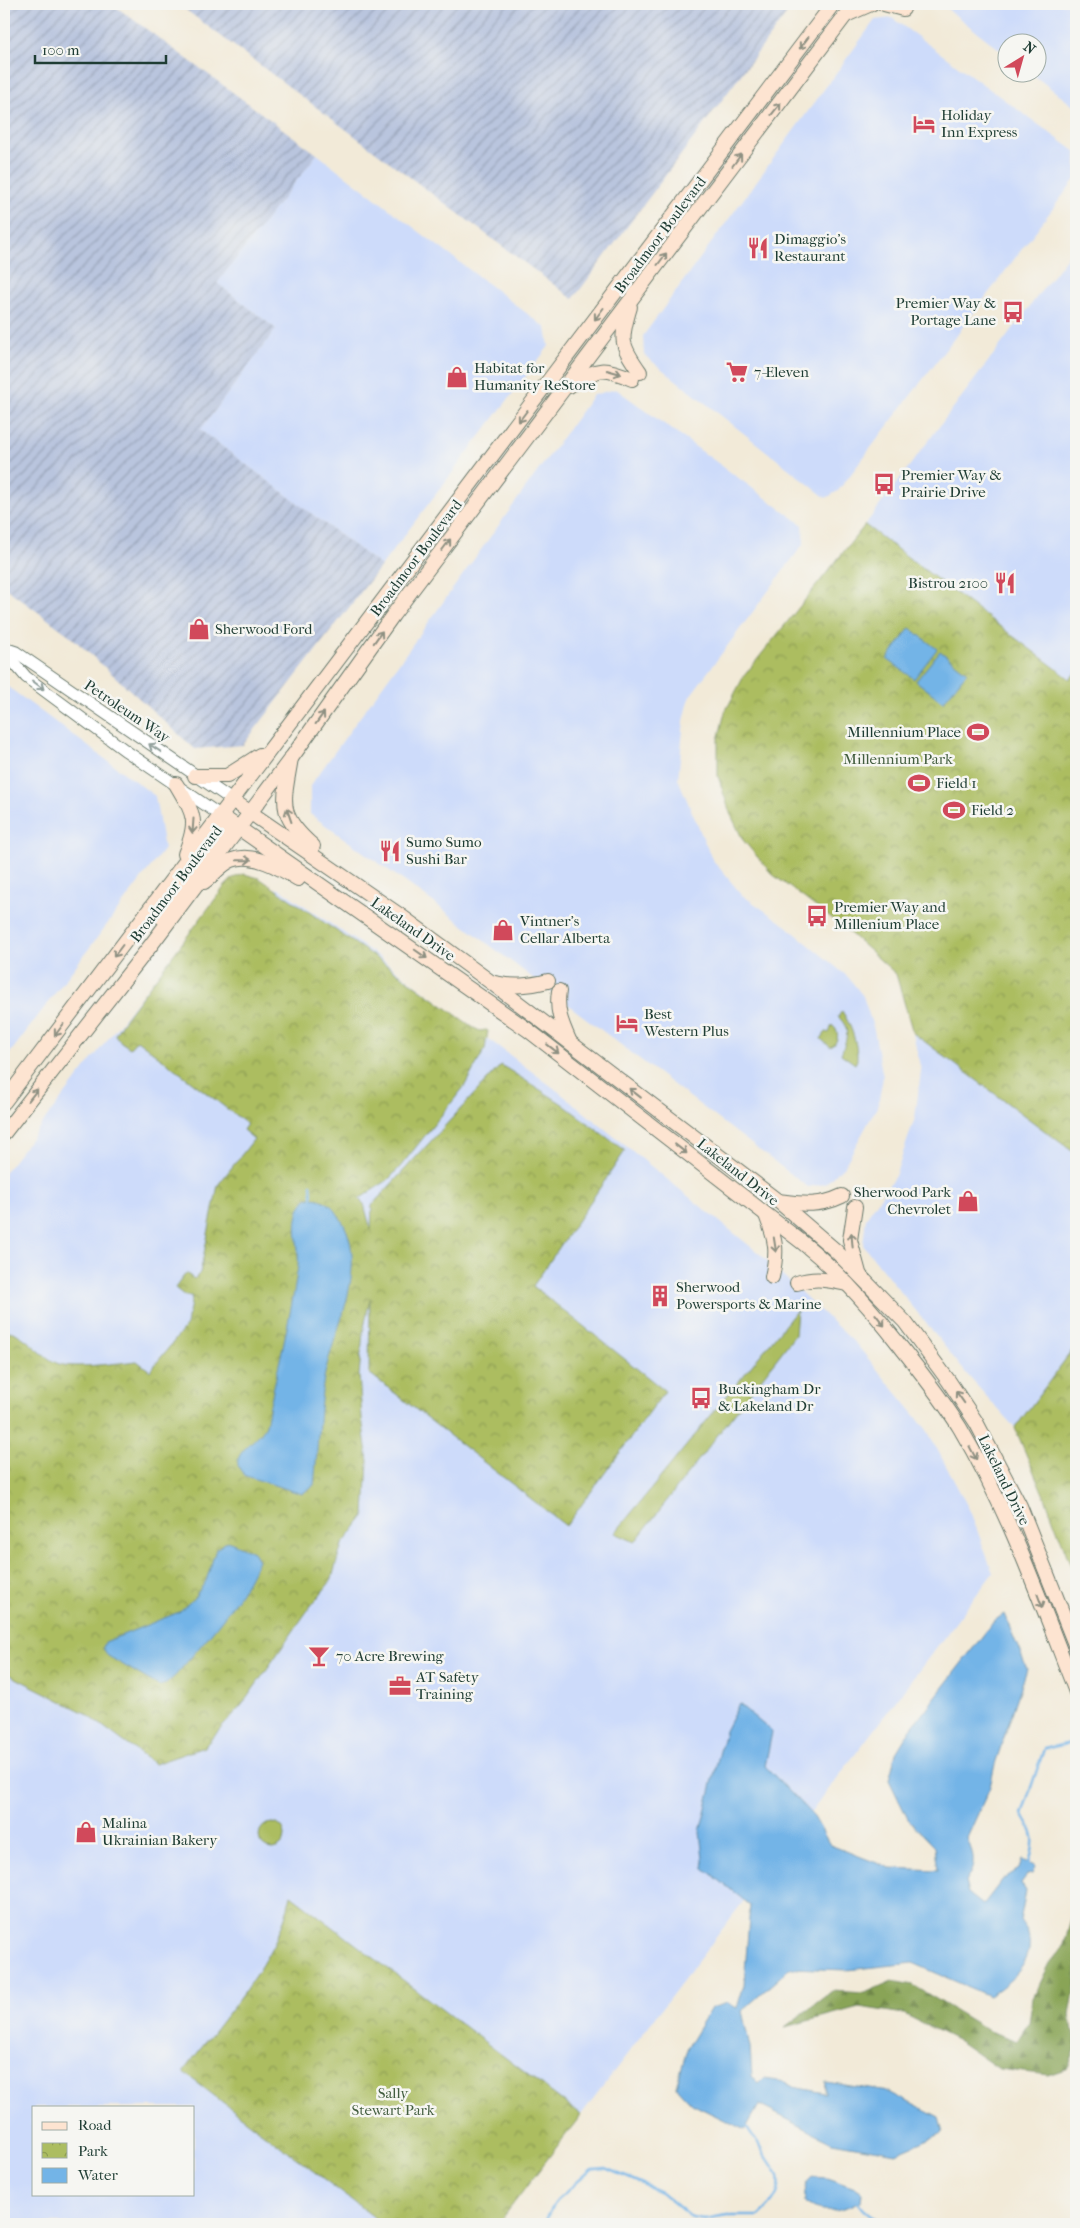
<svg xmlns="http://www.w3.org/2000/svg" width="1080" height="2228" font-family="'IM FELL French Canon',serif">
  <defs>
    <pattern id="industrial-furrows" width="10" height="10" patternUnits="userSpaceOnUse" patternTransform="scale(1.25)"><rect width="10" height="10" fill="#b9c5de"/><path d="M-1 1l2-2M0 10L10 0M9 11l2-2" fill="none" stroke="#96a1b5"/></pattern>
    <pattern id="forest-firs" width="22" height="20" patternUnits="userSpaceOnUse" patternTransform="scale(1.25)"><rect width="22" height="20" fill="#89a457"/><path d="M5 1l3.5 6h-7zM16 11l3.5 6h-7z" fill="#6f8749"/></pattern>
    <pattern id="park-crowns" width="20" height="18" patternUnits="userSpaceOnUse" patternTransform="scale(1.25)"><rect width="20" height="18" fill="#acbd61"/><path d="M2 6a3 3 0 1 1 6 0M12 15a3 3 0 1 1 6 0" fill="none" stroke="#8b9b51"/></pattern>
  </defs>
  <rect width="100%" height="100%" fill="#f6f6f2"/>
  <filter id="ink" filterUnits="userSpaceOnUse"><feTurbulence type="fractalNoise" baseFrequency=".02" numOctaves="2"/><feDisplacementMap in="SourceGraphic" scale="10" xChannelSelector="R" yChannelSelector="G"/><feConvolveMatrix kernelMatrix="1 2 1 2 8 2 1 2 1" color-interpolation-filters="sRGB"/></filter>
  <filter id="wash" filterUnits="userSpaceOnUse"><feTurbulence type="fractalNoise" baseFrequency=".0096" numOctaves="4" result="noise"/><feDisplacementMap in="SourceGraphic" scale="20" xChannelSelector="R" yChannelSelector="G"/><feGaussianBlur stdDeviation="1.12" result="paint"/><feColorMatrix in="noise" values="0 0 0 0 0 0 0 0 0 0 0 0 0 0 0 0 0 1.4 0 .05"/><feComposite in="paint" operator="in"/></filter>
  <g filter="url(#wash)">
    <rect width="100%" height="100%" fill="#f2ead8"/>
    <g fill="#cddbfa" fill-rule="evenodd">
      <path d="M941 4H1076V108L1031 73 1038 72V42H1008L1007 55Z"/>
      <path d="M892 18 1076 152V178L838 491 826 498 644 355 643 336 875 20Z"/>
      <path d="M317 154 546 328 549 346 381 566 200 430 276 329 217 283Z"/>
      <path d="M1076 245V672L1071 679 865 525Z"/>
      <path d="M616 389 803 525 804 543 690 696 684 721 678 779 712 859 742 895 785 925 848 977 863 996 874 1030 883 1077 878 1105 845 1165 825 1184 808 1187 429 899 310 814V786L593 395Z"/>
      <path d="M4 684 155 796 164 849 4 1061Z"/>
      <path d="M253 886 280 889 372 952 559 1092 761 1255 857 1345 927 1430 970 1511 993 1573 498 2224H4V1173L194 928ZM34 2107H194V2194H34Z"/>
      <path d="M913 1033 1076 1154V1345L1015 1428 970 1378 863 1245 866 1218 895 1176 915 1118 921 1071Z"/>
    </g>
    <g fill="url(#industrial-furrows)">
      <path d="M4 4H112L317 154 217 283 276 329 200 430 381 566 243 745 195 749 69 635 4 587Z"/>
      <path d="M178 4H794L573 299Z"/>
    </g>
    <g fill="#acbd61" stroke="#667d4a">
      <path d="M842 1011C851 1025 858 1044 857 1060L855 1064 841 1054C846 1040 852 1029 838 1017Z"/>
      <path d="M832 1025C839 1031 839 1038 834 1045L830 1047 821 1039 826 1032 829 1033Z"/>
      <path d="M797 1310 795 1335 635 1542 615 1533Z"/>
      <circle cx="272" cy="1836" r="13"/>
    </g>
    <path fill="url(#forest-firs)" stroke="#547046" d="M1072 1917 1076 1920V1981L1070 2015 1076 2047 1068 2068 1048 2075 999 2069 960 2042 904 2014 859 2007 785 2027 832 1991 865 1993 892 1981 913 1985 989 2031 1017 2041 1029 2022 1033 1998 1050 1963 1063 1947Z"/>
    <g fill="url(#park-crowns)" stroke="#667d4a">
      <path d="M865 525 1070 679 1076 672V1154L913 1033 896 974 844 928 772 874 743 840 730 813 718 776V740L725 712 744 676Z"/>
      <path d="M244 874 259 878 391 968 474 1028 480 1031 486 1030 488 1031 485 1049 464 1087 400 1167 388 1180 359 1199 364 1204 371 1230 372 1205 501 1065 561 1103 625 1151 533 1286 665 1391 566 1526 369 1373 370 1299 363 1332 359 1375 362 1418 368 1461 365 1515 342 1545 331 1581 310 1607 242 1705 204 1747 154 1764 85 1713 4 1672V1331C21 1328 41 1358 59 1364 76 1369 118 1363 137 1361L150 1371 187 1325 192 1296H185L175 1288 186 1273 194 1279 200 1273 218 1185 254 1139 243 1130 247 1124 137 1040 130 1048 121 1042 115 1035 122 1023 225 886 233 878Z"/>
      <path d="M1076 1345V1579L1047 1503 1015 1428Z"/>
      <path d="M291 1895 581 2115 498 2224H383L183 2072C222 2019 278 1960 291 1895Z"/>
    </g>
    <g fill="#73b4e7" stroke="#49788e">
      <path d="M910 628 937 649 914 679 887 659Z"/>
      <path d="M940 651 967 672 943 702 916 681Z"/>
      <path d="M312 1198C324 1198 333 1206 339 1216 372 1265 334 1327 324 1378 318 1414 318 1449 314 1485L302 1494 246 1476C222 1456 257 1444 266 1425 276 1372 291 1319 298 1266 300 1242 289 1219 306 1199Z"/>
      <path d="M228 1541 253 1552 258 1560C240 1603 206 1639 176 1675L166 1684 159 1686 108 1656 103 1648 105 1642 179 1612 194 1598 206 1581 216 1549Z"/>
      <path d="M1004 1614 1027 1669 995 1764 990 1787 967 1838C974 1856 977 1865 965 1882L968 1893 983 1905 1003 1879 1019 1869 1022 1860 1036 1865 1032 1874 1027 1875 1021 1883 1026 1891 1020 1921C1022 1925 1027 1930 1028 1934 1036 1962 1009 1983 989 1996L913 1963 847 1970 790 1968 742 2011 750 2047 752 2076 759 2084 764 2079 786 2082 793 2087 825 2093 826 2082 889 2092 939 2118 943 2133 896 2153 832 2142 759 2105 745 2130 692 2104 676 2087 688 2046 711 2008 728 2003 737 2008 744 1985 750 1905 704 1868 700 1832 725 1731 739 1704 772 1732 765 1766 814 1817 830 1845 890 1868 938 1870 935 1847 908 1819 889 1780 896 1753 910 1730 994 1621Z"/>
      <path d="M813 2177 827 2178 858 2189 862 2192 861 2200C843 2211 823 2215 805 2203 804 2193 805 2184 813 2177Z"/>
    </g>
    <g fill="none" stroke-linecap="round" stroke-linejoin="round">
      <g stroke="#73b4e7" stroke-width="2.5">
        <path d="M311 1184 312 1198"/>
        <path d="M1029 1863C1036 1840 1035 1834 1022 1814L1044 1749 1070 1743"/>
        <path d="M857 2202C865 2214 874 2218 886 2224"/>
        <path d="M543 2224 557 2200 592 2169 605 2168 661 2192 692 2218 705 2220 727 2216H759C771 2205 782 2194 779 2176L747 2127"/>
      </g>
    </g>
  </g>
  <g filter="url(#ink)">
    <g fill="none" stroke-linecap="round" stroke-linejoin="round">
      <g stroke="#697a6d" stroke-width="13">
        <g id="tertiary">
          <path d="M4 648 16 652 232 800"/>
          <path d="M4 651 26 677 126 751 220 815"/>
        </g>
      </g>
      <g stroke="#697a6d" stroke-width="16">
        <g id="secondary">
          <path d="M884 4 903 9"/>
          <path d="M846 15 871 4"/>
          <path d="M630 307C620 340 620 344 640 372"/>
          <path d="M569 386C598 369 600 365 632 379"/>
          <path d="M291 758C284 802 276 814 313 846"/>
          <path d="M195 776H227L260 755"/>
          <path d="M176 784C194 815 199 819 185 854"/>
          <path d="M232 800 398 914 492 983 778 1201 835 1250 905 1322 948 1380 976 1422 1020 1506 1076 1647"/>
          <path d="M220 815 528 1030 803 1243C839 1272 869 1306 897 1342 919 1370 941 1397 960 1428 1009 1511 1041 1603 1076 1692"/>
          <path d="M204 882C213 876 221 864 232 860 253 852 280 868 298 879"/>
          <path d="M161 917 225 824"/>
          <path d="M495 983C514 987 528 986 548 981"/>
          <path d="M559 991C556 1010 561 1022 569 1040"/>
          <path d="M4 1102 833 4"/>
          <path d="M4 1133 151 945 292 757 393 615 854 4"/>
          <path d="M778 1201C802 1204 819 1207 842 1196"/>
          <path d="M855 1207 850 1240 859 1273"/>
          <path d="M766 1215C776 1241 778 1250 772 1277"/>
          <path d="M797 1283C815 1277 829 1280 847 1284"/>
        </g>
      </g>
      <use href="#tertiary" stroke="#fff" stroke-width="11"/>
      <use href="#secondary" stroke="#fde4d1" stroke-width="14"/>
    </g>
    <defs><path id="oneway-shaft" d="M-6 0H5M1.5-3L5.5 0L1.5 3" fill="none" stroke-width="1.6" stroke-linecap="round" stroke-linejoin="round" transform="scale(1.25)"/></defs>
    <g stroke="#8e9082">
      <use href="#oneway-shaft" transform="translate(804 43) rotate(127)"/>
      <use href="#oneway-shaft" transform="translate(776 109) rotate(-52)"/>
      <use href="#oneway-shaft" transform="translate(737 160) rotate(-53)"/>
      <use href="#oneway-shaft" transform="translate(662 259) rotate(-53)"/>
      <use href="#oneway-shaft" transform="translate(599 314) rotate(127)"/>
      <use href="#oneway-shaft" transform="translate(614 372) rotate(16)"/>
      <use href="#oneway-shaft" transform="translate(523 416) rotate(127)"/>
      <use href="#oneway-shaft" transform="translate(446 545) rotate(-53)"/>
      <use href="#oneway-shaft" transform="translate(378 637) rotate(-55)"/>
      <use href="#oneway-shaft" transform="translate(320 718) rotate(-54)"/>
      <use href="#oneway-shaft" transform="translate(289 815) rotate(-109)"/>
      <use href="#oneway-shaft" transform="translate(193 826) rotate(94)"/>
      <use href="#oneway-shaft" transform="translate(244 860) rotate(-1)"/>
      <use href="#oneway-shaft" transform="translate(118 951) rotate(127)"/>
      <use href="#oneway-shaft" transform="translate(421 954) rotate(35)"/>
      <use href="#oneway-shaft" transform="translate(59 1030) rotate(127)"/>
      <use href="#oneway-shaft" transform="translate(553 1049) rotate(38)"/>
      <use href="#oneway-shaft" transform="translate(635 1093) rotate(-142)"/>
      <use href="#oneway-shaft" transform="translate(33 1095) rotate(-52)"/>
      <use href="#oneway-shaft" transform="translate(681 1149) rotate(38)"/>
      <use href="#oneway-shaft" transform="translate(852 1240) rotate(-95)"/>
      <use href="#oneway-shaft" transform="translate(775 1245) rotate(81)"/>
      <use href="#oneway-shaft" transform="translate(880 1320) rotate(52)"/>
      <use href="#oneway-shaft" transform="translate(960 1397) rotate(-125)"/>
      <use href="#oneway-shaft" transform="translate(973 1453) rotate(62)"/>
      <use href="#oneway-shaft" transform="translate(1040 1601) rotate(69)"/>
    </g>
    <g stroke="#8f9e9a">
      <use href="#oneway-shaft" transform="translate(38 685) rotate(37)"/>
      <use href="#oneway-shaft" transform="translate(155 748) rotate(-146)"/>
    </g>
  </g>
  <defs>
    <g id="hotel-bare" transform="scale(1.725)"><path d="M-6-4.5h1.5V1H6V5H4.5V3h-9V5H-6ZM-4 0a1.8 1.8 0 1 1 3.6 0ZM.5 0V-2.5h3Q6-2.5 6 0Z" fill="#d1495b" stroke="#f6f6f2" stroke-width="2.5" paint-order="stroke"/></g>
    <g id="restaurant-bare" transform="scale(1.725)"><path d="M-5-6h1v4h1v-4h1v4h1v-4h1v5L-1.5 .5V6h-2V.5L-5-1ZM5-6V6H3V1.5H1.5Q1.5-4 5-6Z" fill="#d1495b" stroke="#f6f6f2" stroke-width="2.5" paint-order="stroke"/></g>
    <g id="bus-bare" transform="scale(1.725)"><path d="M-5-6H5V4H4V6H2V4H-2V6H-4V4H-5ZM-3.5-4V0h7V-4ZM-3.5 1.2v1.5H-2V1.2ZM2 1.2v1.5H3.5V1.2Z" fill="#d1495b" stroke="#f6f6f2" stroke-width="2.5" paint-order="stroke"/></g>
    <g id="supermarket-bare" transform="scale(1.725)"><path d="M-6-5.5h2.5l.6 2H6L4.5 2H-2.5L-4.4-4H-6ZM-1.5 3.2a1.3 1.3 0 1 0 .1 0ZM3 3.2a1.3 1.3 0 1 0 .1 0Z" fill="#d1495b" stroke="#f6f6f2" stroke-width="2.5" paint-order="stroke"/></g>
    <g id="shop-bare" transform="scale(1.725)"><path d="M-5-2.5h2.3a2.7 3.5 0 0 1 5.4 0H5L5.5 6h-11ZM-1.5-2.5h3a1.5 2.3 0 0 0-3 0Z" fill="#d1495b" stroke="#f6f6f2" stroke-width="2.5" paint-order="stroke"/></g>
    <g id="stadium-bare" transform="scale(1.725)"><path d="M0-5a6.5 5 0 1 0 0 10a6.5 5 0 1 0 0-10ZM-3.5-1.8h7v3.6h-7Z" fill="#d1495b" stroke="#f6f6f2" stroke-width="2.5" paint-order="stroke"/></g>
    <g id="building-bare" transform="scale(1.725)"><path d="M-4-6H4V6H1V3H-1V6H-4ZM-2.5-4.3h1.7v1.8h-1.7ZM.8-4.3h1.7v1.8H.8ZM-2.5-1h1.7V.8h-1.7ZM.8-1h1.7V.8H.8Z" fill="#d1495b" stroke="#f6f6f2" stroke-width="2.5" paint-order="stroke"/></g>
    <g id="bar-bare" transform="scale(1.725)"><path d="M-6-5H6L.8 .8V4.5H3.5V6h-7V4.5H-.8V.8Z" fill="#d1495b" stroke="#f6f6f2" stroke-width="2.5" paint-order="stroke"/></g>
    <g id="office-bare" transform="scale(1.725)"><path d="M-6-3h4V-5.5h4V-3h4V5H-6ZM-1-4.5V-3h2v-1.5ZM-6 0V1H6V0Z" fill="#d1495b" stroke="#f6f6f2" stroke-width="2.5" paint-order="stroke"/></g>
  </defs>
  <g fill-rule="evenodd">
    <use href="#hotel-bare" x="924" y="124"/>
    <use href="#restaurant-bare" x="758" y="248"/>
    <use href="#bus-bare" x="1013" y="312"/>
    <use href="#supermarket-bare" x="737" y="372"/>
    <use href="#shop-bare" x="457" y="377"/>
    <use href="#bus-bare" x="884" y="484"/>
    <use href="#restaurant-bare" x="1005" y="583"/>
    <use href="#shop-bare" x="199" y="629"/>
    <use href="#stadium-bare" x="978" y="732"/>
    <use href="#stadium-bare" x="919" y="783"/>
    <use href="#stadium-bare" x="954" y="810"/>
    <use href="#restaurant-bare" x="390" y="851"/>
    <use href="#bus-bare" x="817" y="916"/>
    <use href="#shop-bare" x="503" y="930"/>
    <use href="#hotel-bare" x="627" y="1023"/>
    <use href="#shop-bare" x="968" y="1201"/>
    <use href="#building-bare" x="660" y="1296"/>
    <use href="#bus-bare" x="701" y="1398"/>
    <use href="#bar-bare" x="319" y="1656"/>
    <use href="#office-bare" x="400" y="1686"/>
    <use href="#shop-bare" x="86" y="1832"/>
  </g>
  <g text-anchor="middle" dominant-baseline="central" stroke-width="5" stroke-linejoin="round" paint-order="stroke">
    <g font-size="15" fill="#1f3d34" stroke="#f6f6f2" text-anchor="start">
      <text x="941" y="115">Holiday<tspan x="941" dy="17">Inn Express</tspan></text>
      <text x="774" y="239">Dimaggio's<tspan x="774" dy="17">Restaurant</tspan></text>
      <text x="996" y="303" text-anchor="end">Premier Way &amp;<tspan x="996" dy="17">Portage Lane</tspan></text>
      <text x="474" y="368">Habitat for<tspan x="474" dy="17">Humanity ReStore</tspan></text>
      <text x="754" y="372">7-Eleven</text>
      <text x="901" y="475">Premier Way &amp;<tspan x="901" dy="17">Prairie Drive</tspan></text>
      <text x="988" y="583" text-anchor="end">Bistrou 2100</text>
      <text x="215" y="629">Sherwood Ford</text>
      <text x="961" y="732" text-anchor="end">Millennium Place</text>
      <text x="936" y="783">Field 1</text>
      <text x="971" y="810">Field 2</text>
      <text x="406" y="842">Sumo Sumo<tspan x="406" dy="17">Sushi Bar</tspan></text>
      <text x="834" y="907">Premier Way and<tspan x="834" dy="17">Millenium Place</tspan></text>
      <text x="520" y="921">Vintner's<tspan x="520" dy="17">Cellar Alberta</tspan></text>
      <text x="644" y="1014">Best<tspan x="644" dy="17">Western Plus</tspan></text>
      <text x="951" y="1192" text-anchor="end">Sherwood Park<tspan x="951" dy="17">Chevrolet</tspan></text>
      <text x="676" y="1287">Sherwood<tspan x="676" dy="17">Powersports &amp; Marine</tspan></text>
      <text x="718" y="1389">Buckingham Dr<tspan x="718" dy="17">&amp; Lakeland Dr</tspan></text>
      <text x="336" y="1656">70 Acre Brewing</text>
      <text x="416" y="1677">AT Safety<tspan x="416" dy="17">Training</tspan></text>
      <text x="102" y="1823">Malina<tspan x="102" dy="17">Ukrainian Bakery</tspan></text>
    </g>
    <g font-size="15" fill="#1f3d34" stroke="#f6f6f2">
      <text transform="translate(660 235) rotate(-53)">Broadmoor Boulevard</text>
      <text transform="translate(416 558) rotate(-53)">Broadmoor Boulevard</text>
      <text transform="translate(127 711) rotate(34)">Petroleum Way</text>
      <text transform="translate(176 884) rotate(-53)">Broadmoor Boulevard</text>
      <text transform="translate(413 929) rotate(35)">Lakeland Drive</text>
      <text transform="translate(738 1172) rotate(38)">Lakeland Drive</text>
      <text transform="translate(1004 1480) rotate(64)">Lakeland Drive</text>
    </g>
    <g font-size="15" fill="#425d3f" stroke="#f6f6f2">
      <text x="898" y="759">Millennium Park</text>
      <text x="393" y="2093">Sally<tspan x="393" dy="17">Stewart Park</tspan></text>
    </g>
  </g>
  <rect width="1080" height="2228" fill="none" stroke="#f6f6f2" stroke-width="20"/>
  <rect x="32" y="2106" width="162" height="90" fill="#f6f6f2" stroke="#a0aca6"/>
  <rect x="42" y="2122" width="25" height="8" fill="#fde4d1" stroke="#a0aca6"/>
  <text x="78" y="2130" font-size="15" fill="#1f3d34">Road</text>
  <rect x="42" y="2143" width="25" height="15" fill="url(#park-crowns)" stroke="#a0aca6"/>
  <text x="78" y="2156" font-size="15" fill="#1f3d34">Park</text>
  <rect x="42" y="2168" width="25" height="15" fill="#73b4e7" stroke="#a0aca6"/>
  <text x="78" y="2180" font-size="15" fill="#1f3d34">Water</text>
  <g transform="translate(1022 58) rotate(37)"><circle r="24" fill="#f6f6f2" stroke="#a0aca6"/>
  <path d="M0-4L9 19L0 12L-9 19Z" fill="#d1495b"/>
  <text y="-8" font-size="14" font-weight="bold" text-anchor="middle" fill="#1f3d34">N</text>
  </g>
  <path d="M35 55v8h131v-8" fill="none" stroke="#1f3d34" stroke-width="2.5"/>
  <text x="42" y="55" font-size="15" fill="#1f3d34" stroke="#f6f6f2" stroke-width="4" paint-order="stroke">100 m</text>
</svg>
